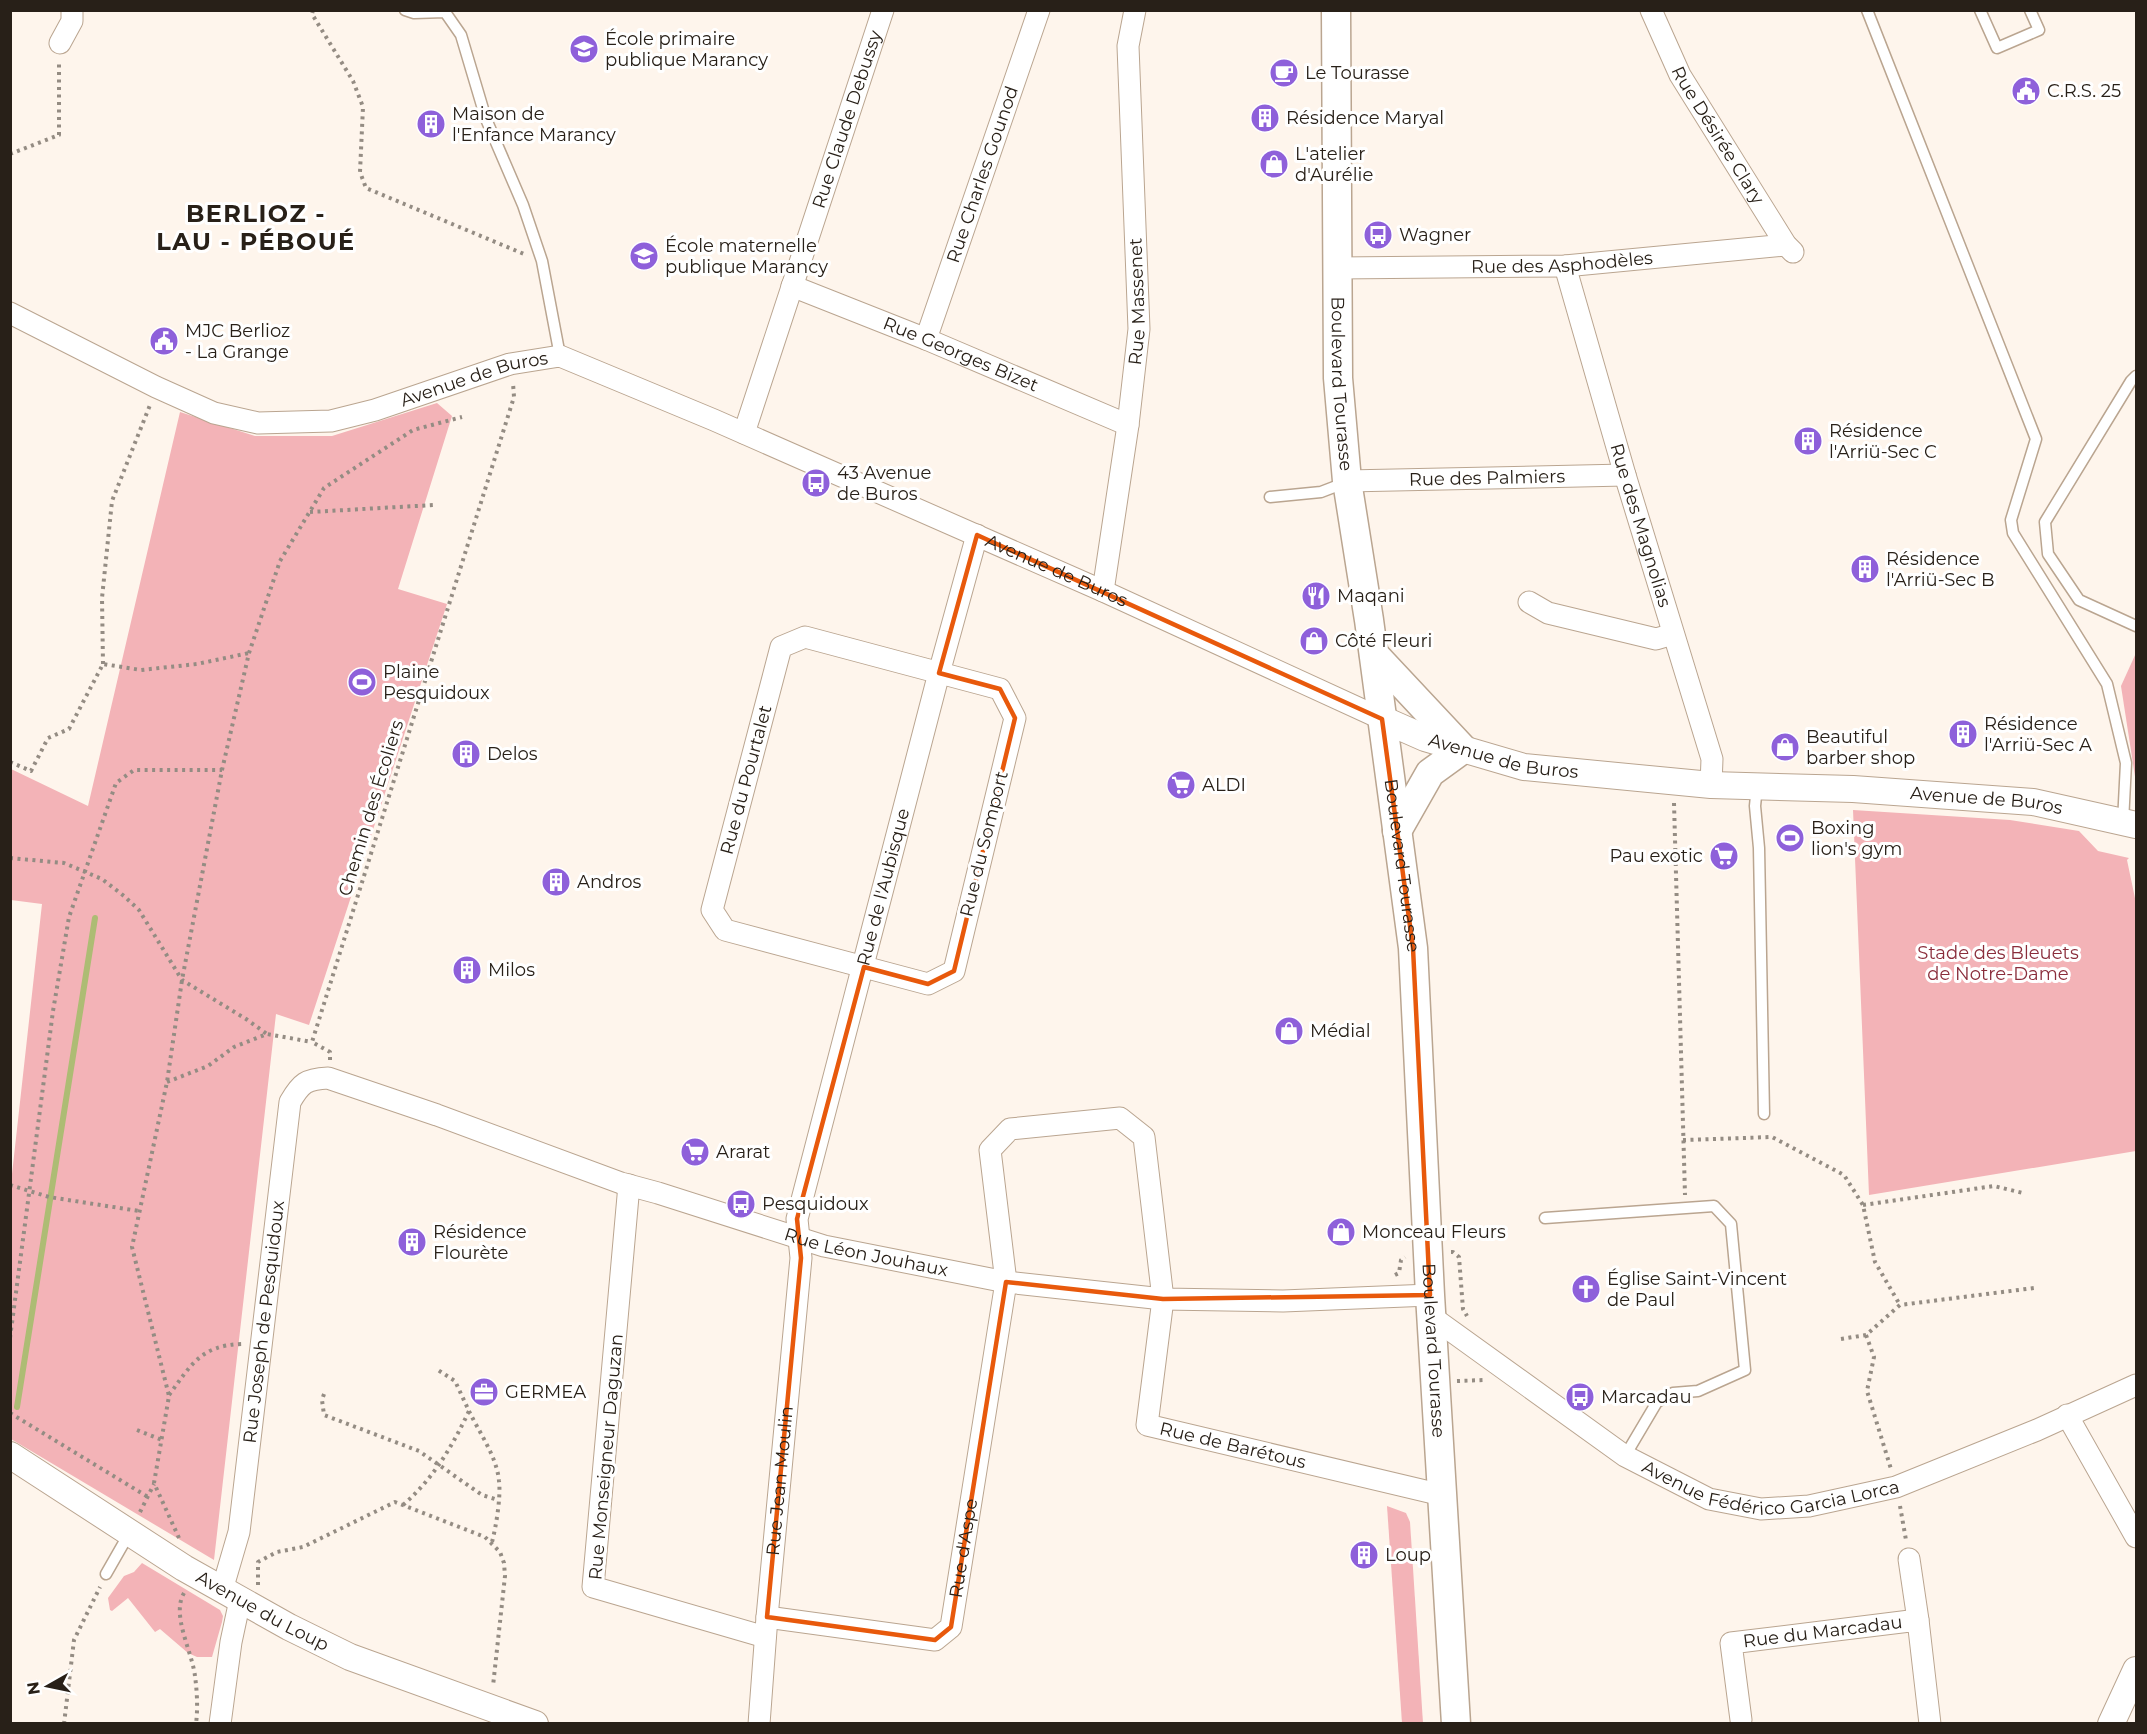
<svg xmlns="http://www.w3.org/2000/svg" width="2147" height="1734" font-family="Montserrat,sans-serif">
  <rect width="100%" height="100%" fill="#fef5ec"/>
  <g fill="#f3b3b7">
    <path d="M437 403 452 416 398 589 447 604 309 1025 276 1014 214 1560 11 1439V1183L42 904 11 900V769L88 806 180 412 255 436H332Z"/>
    <path d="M2136 653V783L2121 686Z"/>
    <path d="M1853 810 2010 820 2079 831 2098 851 2129 858 2127 860 2136 903V1151L1869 1195Z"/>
    <path d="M1387 1506 1406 1513 1410 1522 1423 1723H1402Z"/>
    <path d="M142 1563 220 1610 223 1616 222 1622 212 1657H197L188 1653 160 1629 155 1632 128 1598 112 1611 110 1610 108 1598 124 1576 134 1572Z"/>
  </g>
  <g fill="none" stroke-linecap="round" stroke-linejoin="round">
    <path stroke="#adbc74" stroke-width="6" d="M17 1407 95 918"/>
    <g stroke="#baa590" stroke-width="13">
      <g id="service">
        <path d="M405 10 414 13 445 12 461 35 486 119 523 205 542 261 560 356"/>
        <path d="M1867 10 2036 439 2011 520 2013 533 2107 684 2126 763 2123 822"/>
        <path d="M1980 10 1997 48 2039 30 2030 10"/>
        <path d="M2136 376 2131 381 2045 522 2048 554 2079 600 2136 626"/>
        <path d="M1270 497 1321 492 1347 482"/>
        <path d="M1757 786 1755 806 1759 848 1764 1114"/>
        <path d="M1545 1218 1714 1206 1731 1224 1745 1370 1698 1391 1673 1393 1657 1402 1625 1456"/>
        <path d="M106 1574 130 1532"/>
      </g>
    </g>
    <g stroke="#baa590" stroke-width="23">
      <g id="minor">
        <path id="s1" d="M1651 10 1680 75 1786 245 1793 252"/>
        <path d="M60 43 72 21V10"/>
        <path id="s2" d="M1565 266 1625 475 1712 759 1711 785"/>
        <path id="s3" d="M1337 268 1565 266 1786 245"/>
        <path id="s4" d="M792 286 926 339 1128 425"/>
        <path id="s5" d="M10 313 156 387 214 413 258 423 331 421 375 410 510 364 560 356 714 420 1103 591 1382 719"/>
        <path id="s6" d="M926 339 1039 10"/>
        <path id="s7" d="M744 433 883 10"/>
        <path id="s8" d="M1347 481 1625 475"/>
        <path id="s9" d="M1103 591 1128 425 1139 329 1128 46 1135 10"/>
        <path d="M1529 602 1548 613 1656 639 1673 634"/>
        <path d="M805 637 1000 689 1015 718 954 971 928 984 725 930 712 910 781 647Z"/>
        <path d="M629 1185 593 1587 765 1637"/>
        <path id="s10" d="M1432 1317 1625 1456 1709 1499 1761 1509 1809 1506 1896 1487 2037 1430 2136 1385"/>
        <path d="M2067 1415 2136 1537"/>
        <path d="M1909 1559 1918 1620"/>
        <path id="s11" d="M222 1590 239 1532 290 1102C301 1083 306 1079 328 1078L437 1115 621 1183 658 1193 824 1246 1006 1282 1163 1299 1283 1301 1430 1295"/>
        <path id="s12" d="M767 1617 935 1640 951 1627 1006 1282 990 1150 1010 1129 1120 1118 1144 1137 1163 1299 1147 1425 1442 1495"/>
        <path id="s13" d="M1741 1720 1731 1643 1918 1620 1930 1724"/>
        <path d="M220 1724 231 1642 240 1600"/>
        <path id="s14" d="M759 1724 767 1617 801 1258 797 1219 939 673 977 535"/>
      </g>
    </g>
    <g stroke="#baa590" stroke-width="28">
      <g id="tertiary">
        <path id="s15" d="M1382 719 1425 738 1524 767 1711 785 1853 789 2033 802 2136 825"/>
        <path id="s16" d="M10 1455 184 1568 289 1627 350 1657 535 1724"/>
        <path d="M2111 1724 2136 1670"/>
      </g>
    </g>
    <g stroke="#baa590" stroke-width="31">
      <g id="secondary">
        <path id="s17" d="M1336 10 1338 378 1347 481 1369 620 1413 948 1430 1295 1456 1724"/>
        <path d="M1374 654 1463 749 1430 773 1397 831"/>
      </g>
    </g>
    <g stroke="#948c83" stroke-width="4" stroke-dasharray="3 4.5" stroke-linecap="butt">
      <path d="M313 10 312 14 353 81 363 107 360 172 366 188 524 254"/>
      <path d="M10 154 59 135V62"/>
      <path d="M310 512 434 505"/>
      <path d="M103 664 102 598 112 501 150 405"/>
      <path d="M10 762 31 771 48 738 69 729 103 664 141 670 197 664 249 653"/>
      <path d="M1674 803 1685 1195"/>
      <path d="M10 858 64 863 102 879 124 896 139 910 182 980 246 1019 267 1034"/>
      <path d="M330 1060V1052L312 1042 514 397 513 383"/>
      <path d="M167 1082 208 1066 234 1047 267 1034 312 1042"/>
      <path d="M1683 1140 1772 1137 1844 1175 1863 1205 1875 1262 1900 1305"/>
      <path d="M10 1185 49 1197 139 1211"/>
      <path d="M1863 1205 1994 1186 2023 1193"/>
      <path d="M1451 1252H1453L1459 1257 1463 1309 1467 1316"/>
      <path d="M1395 1275 1399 1273 1401 1260 1405 1257"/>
      <path d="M1866 1335 1874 1357 1867 1391 1891 1469"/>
      <path d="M10 1338 53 1011 69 917 116 783 134 770H222"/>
      <path d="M1841 1339 1866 1335 1900 1305 2034 1288"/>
      <path d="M1457 1381 1485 1380"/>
      <path d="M324 1394 322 1400 324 1415 419 1451 482 1495 498 1500"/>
      <path d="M169 1395C191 1365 201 1345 242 1344"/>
      <path d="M469 1411C479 1432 497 1457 499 1481 501 1497 496 1527 492 1542"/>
      <path d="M10 1413 148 1497"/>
      <path d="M137 1430 162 1440"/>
      <path d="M403 1505C433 1479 452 1447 469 1411L455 1381 438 1370"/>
      <path d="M1900 1506 1906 1540"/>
      <path d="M140 1512 154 1484"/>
      <path d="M179 1538 154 1483 169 1396 132 1247 167 1082 182 980 222 770 249 653 280 561 324 488 413 430 462 417"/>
      <path d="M258 1585V1562L277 1552 303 1547 395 1502 485 1537 500 1552 504 1563 505 1576 493 1686"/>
      <path d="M184 1593C171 1615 192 1651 195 1676 197 1691 198 1708 196 1724"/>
      <path d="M64 1724 74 1640 100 1587"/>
    </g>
    <use href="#service" stroke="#fff" stroke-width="10"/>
    <use href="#minor" stroke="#fff" stroke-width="21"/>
    <use href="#tertiary" stroke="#fff" stroke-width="26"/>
    <use href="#secondary" stroke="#fff" stroke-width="28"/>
  </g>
  <path fill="none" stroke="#e8590c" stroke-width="4.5" stroke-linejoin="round" d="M977 535 1382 719 1413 948 1430 1295 1163 1299 1006 1282 951 1627 935 1640 767 1617 801 1258 797 1219 864 967 928 984 954 971 1015 718 1000 689 939 673Z"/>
  <defs>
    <g id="school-disc" transform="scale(1.5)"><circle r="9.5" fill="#8e60da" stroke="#fff"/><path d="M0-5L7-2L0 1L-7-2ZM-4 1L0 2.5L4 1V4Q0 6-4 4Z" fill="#fff"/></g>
    <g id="cafe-disc" transform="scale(1.5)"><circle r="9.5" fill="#8e60da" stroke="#fff"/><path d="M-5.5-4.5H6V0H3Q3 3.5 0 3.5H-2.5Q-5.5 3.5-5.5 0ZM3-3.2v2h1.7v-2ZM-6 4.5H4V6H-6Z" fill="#fff"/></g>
    <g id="civic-disc" transform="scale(1.5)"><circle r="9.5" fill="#8e60da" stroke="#fff"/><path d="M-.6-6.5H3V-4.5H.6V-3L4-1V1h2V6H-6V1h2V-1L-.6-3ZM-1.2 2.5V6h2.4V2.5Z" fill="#fff"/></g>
    <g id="building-disc" transform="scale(1.5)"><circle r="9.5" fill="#8e60da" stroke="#fff"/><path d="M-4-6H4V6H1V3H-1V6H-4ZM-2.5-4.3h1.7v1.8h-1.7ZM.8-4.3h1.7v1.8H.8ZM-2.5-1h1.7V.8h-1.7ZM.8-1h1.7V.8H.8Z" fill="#fff"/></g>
    <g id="shop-disc" transform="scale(1.5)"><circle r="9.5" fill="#8e60da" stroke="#fff"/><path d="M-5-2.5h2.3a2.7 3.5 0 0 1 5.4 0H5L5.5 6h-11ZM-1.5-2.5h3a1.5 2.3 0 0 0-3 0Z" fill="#fff"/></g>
    <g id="bus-disc" transform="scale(1.5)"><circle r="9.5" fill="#8e60da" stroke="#fff"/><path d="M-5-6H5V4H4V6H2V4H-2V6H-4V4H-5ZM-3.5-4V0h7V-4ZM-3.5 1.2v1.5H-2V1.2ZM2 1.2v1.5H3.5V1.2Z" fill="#fff"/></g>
    <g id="restaurant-disc" transform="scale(1.5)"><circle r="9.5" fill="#8e60da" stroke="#fff"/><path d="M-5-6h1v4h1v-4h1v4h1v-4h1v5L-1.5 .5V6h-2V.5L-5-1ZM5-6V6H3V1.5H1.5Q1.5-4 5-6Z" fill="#fff"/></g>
    <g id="stadium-disc" transform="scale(1.5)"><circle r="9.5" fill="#8e60da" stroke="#fff"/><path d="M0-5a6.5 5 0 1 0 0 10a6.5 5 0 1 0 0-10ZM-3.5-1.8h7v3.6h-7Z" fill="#fff"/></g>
    <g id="supermarket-disc" transform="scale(1.5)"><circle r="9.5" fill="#8e60da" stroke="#fff"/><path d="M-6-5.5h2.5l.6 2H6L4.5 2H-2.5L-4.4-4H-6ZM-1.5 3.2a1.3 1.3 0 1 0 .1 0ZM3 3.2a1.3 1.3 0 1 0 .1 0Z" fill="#fff"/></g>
    <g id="church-disc" transform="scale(1.5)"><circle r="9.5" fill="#8e60da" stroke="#fff"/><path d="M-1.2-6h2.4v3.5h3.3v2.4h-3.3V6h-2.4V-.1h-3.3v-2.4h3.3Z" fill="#fff"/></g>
    <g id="office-disc" transform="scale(1.5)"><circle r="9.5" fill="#8e60da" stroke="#fff"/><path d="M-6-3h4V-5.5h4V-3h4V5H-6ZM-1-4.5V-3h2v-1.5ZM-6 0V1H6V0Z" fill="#fff"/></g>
  </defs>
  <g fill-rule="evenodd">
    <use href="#school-disc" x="584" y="49"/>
    <use href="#cafe-disc" x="1284" y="73"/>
    <use href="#civic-disc" x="2026" y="91"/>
    <use href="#building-disc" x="1265" y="118"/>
    <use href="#building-disc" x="431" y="124"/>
    <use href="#shop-disc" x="1274" y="164"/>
    <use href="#bus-disc" x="1378" y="235"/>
    <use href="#school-disc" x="644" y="256"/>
    <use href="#civic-disc" x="164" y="341"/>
    <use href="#building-disc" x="1808" y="441"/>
    <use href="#bus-disc" x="816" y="483"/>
    <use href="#building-disc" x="1865" y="569"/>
    <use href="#restaurant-disc" x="1316" y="596"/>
    <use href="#shop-disc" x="1314" y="641"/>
    <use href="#stadium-disc" x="362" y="682"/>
    <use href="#building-disc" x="1963" y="734"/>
    <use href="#shop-disc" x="1785" y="747"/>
    <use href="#building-disc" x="466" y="754"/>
    <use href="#supermarket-disc" x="1181" y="785"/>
    <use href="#stadium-disc" x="1790" y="838"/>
    <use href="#supermarket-disc" x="1724" y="856"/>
    <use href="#building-disc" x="556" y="882"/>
    <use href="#building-disc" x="467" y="970"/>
    <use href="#shop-disc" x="1289" y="1031"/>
    <use href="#supermarket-disc" x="695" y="1152"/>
    <use href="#bus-disc" x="741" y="1204"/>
    <use href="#shop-disc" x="1341" y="1232"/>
    <use href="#building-disc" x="412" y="1242"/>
    <use href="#church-disc" x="1586" y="1289"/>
    <use href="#office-disc" x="484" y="1392"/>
    <use href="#bus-disc" x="1580" y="1397"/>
    <use href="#building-disc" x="1364" y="1555"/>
  </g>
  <g text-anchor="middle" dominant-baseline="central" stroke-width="6" stroke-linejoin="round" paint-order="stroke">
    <g font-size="18" fill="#282018" stroke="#fff" text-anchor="start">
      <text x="605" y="39">École primaire<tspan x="605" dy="21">publique Marancy</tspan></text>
      <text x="1305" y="73">Le Tourasse</text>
      <text x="2047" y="91">C.R.S. 25</text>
      <text x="452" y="114">Maison de<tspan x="452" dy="21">l'Enfance Marancy</tspan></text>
      <text x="1286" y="118">Résidence Maryal</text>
      <text x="1295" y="154">L'atelier<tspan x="1295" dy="21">d'Aurélie</tspan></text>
      <text x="1399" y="235">Wagner</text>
      <text x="665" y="246">École maternelle<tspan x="665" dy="21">publique Marancy</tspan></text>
      <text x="185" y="331">MJC Berlioz<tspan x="185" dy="21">- La Grange</tspan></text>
      <text x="1829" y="431">Résidence<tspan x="1829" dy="21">l'Arriü-Sec C</tspan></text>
      <text x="837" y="473">43 Avenue<tspan x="837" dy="21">de Buros</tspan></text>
      <text x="1886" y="559">Résidence<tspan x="1886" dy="21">l'Arriü-Sec B</tspan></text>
      <text x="1337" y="596">Maqani</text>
      <text x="1335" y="641">Côté Fleuri</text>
      <text x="383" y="672">Plaine<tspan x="383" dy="21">Pesquidoux</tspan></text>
      <text x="1984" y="724">Résidence<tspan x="1984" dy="21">l'Arriü-Sec A</tspan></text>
      <text x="1806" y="737">Beautiful<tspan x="1806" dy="21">barber shop</tspan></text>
      <text x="487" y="754">Delos</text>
      <text x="1202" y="785">ALDI</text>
      <text x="1811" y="828">Boxing<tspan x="1811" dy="21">lion's gym</tspan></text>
      <text x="1703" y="856" text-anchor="end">Pau exotic</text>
      <text x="577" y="882">Andros</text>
      <text x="488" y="970">Milos</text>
      <text x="1310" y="1031">Médial</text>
      <text x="716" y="1152">Ararat</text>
      <text x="762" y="1204">Pesquidoux</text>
      <text x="433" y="1232">Résidence<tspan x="433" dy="21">Flourète</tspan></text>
      <text x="1362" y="1232">Monceau Fleurs</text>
      <text x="1607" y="1279">Église Saint-Vincent<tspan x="1607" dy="21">de Paul</tspan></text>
      <text x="505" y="1392">GERMEA</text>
      <text x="1601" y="1397">Marcadau</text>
      <text x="1385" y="1555">Loup</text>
    </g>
    <g font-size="18" fill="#282018" stroke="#fff">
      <text stroke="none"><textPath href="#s7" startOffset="330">Rue Claude Debussy</textPath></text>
      <text stroke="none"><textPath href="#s1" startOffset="142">Rue Désirée Clary</textPath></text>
      <text stroke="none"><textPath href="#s6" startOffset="174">Rue Charles Gounod</textPath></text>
      <text stroke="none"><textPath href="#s3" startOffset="225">Rue des Asphodèles</textPath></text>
      <text stroke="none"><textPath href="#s9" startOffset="292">Rue Massenet</textPath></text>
      <text stroke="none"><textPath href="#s4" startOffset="182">Rue Georges Bizet</textPath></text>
      <text stroke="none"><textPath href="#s5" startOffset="495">Avenue de Buros</textPath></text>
      <text stroke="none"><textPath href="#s17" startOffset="374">Boulevard Tourasse</textPath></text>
      <text stroke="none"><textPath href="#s8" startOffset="140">Rue des Palmiers</textPath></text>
      <text stroke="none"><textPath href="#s2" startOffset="270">Rue des Magnolias</textPath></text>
      <text stroke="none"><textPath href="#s5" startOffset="1125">Avenue de Buros</textPath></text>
      <text stroke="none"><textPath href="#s15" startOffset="128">Avenue de Buros</textPath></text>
      <text transform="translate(746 780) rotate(-75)">Rue du Pourtalet</text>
      <text stroke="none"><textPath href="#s15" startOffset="614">Avenue de Buros</textPath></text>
      <text transform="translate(371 808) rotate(-73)">Chemin des Écoliers</text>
      <text transform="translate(984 844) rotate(-76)">Rue du Somport</text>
      <text stroke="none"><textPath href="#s17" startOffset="860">Boulevard Tourasse</textPath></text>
      <text stroke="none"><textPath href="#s14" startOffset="850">Rue de l'Aubisque</textPath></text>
      <text stroke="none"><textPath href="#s11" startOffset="1108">Rue Léon Jouhaux</textPath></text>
      <text stroke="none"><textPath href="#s11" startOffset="272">Rue Joseph de Pesquidoux</textPath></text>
      <text stroke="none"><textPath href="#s17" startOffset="1346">Boulevard Tourasse</textPath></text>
      <text stroke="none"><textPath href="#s12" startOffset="1221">Rue de Barétous</textPath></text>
      <text transform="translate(606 1457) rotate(-85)">Rue Monseigneur Daguzan</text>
      <text stroke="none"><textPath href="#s10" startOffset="392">Avenue Fédérico Garcia Lorca</textPath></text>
      <text stroke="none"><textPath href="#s14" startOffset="244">Rue Jean Moulin</textPath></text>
      <text stroke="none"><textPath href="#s12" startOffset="270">Rue d'Aspe</textPath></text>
      <text stroke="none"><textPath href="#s16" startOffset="297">Avenue du Loup</textPath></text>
      <text stroke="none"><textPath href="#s13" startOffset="170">Rue du Marcadau</textPath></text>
    </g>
    <g font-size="18" fill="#8a2d3b" stroke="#fff">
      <text x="1998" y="953">Stade des Bleuets<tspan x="1998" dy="21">de Notre-Dame</tspan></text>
    </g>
    <g font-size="24" font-weight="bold" letter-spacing="1.5" fill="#282018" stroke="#fff">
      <text x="256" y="213">BERLIOZ -<tspan x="256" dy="28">LAU - PÉBOUÉ</tspan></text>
    </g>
  </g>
  <rect width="2147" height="1734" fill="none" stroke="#282018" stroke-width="24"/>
  <g transform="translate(48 1686) rotate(261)" stroke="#ffffff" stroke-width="4.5" paint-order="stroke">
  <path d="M0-4.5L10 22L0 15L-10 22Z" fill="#282018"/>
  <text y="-9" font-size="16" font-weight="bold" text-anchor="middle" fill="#282018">N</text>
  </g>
</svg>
